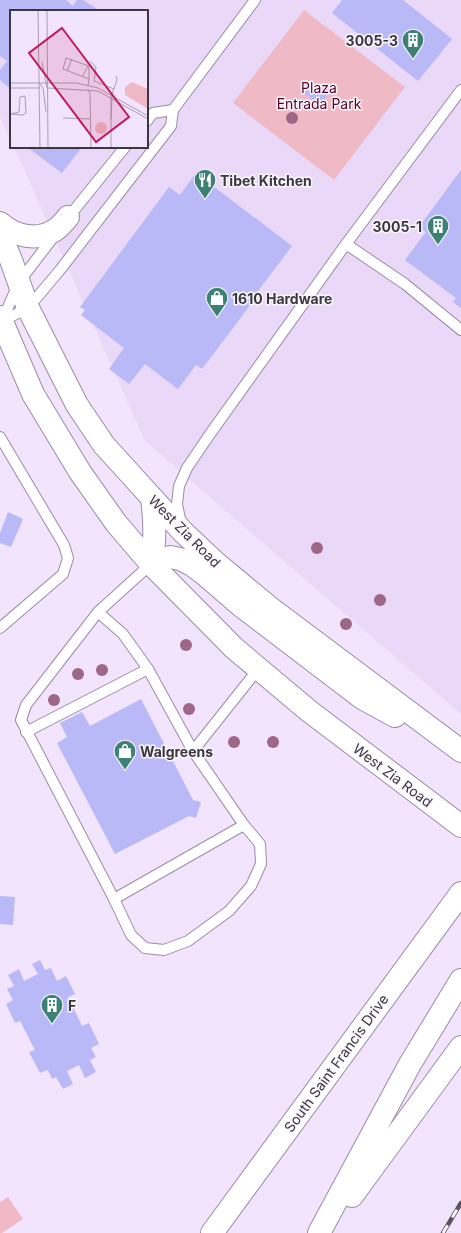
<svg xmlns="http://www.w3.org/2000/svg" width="461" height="1233" font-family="Inter,sans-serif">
  <rect width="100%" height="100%" fill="#f3e4fd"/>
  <path fill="#e9d8f7" d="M0 0H461V714L145 441 14 147H147V11H11V141L0 116Z"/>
  <g fill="#efbac6">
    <path d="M304 10 405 87 334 180 233 103Z"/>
    <path d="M8 1197 23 1219 2 1233H0V1202Z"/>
  </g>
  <g fill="#b9b9f7">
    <path d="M0 0H66L73 6 77 0H83L100 11H11V89L0 80V70L7 61 0 56Z"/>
    <path d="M342 0H403L452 39 418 81 332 13Z"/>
    <path d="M308 82 327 96 320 105 301 91Z"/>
    <path d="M27 147H82L62 173Z"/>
    <path d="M461 170V308L453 302 456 298 405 260 426 232 419 227Z"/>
    <path d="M196 173 292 246 249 303 251 304 202 369 196 365 178 389 145 364 129 384 109 369 124 348 81 315 85 310 80 307 169 187 180 195Z"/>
    <path d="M8 512 23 519 11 547 0 543V533Z"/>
    <path d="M141 699 193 800 201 802 196 818 189 816 115 854 57 743 67 737 60 723 82 712 90 726Z"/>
    <path d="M0 896 15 897 13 925 0 924Z"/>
    <path d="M40 960 45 970 51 968 57 981 66 976 75 994 68 997 82 1026 89 1023 99 1044 91 1048 96 1057 90 1060 96 1072 85 1078 79 1065 67 1071 73 1084 63 1089 56 1077 52 1079 48 1070 40 1073 29 1052 35 1050 20 1021 15 1023 6 1004 13 1000 7 989 14 986 8 975 19 969 24 981 38 974 32 964Z"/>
  </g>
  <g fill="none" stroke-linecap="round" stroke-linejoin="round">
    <g stroke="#9a8ca4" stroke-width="12">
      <g id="lane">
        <path d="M147 121 153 113 173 110"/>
        <path d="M67 219 125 147"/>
        <path d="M346 244 405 284 461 330"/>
        <path d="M2 321 19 282 55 235"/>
        <path d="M0 322 28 308 60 270 171 126 173 110 255 0"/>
        <path d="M0 437 64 545 68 558 63 574 0 628"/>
        <path d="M181 524 177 504 179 486 187 468 210 434 346 244 461 90"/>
        <path d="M98 612 26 705 21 720 114 899 131 935 145 948 164 950 188 941 229 911 251 886 261 864 260 844 244 825 193 751 148 669 123 634 98 612 151 564"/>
        <path d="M26 732 148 669"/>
        <path d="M193 751 259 668"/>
        <path d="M114 899 244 825"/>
      </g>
    </g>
    <g stroke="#9a8ca4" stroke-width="24">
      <g id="secondary">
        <path d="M0 223C15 236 37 242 55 230 60 227 64 222 68 217"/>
        <path d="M0 234 11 260 28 308 77 405 104 445 183 532 216 563 269 607 461 751"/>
        <path d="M0 317 33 394 80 472 116 523 151 564 234 648 309 711 461 826"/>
        <path d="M151 564 170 557 180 559 192 565 204 574 240 605 362 698 395 716"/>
        <path d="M151 564C156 542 155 521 152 498"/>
      </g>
    </g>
    <g stroke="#9a8ca4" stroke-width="24">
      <g id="highway">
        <path d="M352 1196 461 1047"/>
        <path d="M212 1233 461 893"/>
        <path d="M319 1233 410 1064 461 980"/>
      </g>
    </g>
    <use href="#lane" stroke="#fff" stroke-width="10"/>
    <use href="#secondary" stroke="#fff" stroke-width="22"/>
    <use href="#highway" stroke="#fff" stroke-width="22"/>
    <g stroke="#5a535f" stroke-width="4.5">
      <path id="rail" d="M443 1233 461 1203"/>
    </g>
    <use href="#rail" stroke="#f9f6fc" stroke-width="3" stroke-dasharray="9" stroke-linecap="butt"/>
  </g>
  <g fill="#9e6787">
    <circle cx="292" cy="118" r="6"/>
    <circle cx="317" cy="548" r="6"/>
    <circle cx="380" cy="600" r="6"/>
    <circle cx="346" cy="624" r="6"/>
    <circle cx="186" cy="645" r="6"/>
    <circle cx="102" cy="670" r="6"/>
    <circle cx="78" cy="674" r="6"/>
    <circle cx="54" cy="700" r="6"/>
    <circle cx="189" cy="709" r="6"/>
    <circle cx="234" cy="742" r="6"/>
    <circle cx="273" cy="742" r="6"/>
  </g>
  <defs>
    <g id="building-pin" transform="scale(1.15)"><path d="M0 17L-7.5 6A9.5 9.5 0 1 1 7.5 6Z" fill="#3d8174" stroke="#f9f6fc"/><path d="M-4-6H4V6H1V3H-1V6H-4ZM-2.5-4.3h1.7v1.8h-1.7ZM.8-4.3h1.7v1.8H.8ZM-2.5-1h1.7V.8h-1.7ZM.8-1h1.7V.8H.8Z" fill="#fff"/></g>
    <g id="restaurant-pin" transform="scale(1.15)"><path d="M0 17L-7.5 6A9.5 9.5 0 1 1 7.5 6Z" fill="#3d8174" stroke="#f9f6fc"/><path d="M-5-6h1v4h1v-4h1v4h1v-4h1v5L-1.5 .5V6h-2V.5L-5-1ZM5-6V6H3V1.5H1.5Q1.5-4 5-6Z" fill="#fff"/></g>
    <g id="shop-pin" transform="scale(1.15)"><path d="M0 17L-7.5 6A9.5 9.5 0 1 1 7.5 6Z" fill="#3d8174" stroke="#f9f6fc"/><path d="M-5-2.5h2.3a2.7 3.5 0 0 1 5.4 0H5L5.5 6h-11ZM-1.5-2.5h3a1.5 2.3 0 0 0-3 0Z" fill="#fff"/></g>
  </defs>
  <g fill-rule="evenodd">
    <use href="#building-pin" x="413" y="40"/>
    <use href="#restaurant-pin" x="205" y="180"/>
    <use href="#building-pin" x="438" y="226"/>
    <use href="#shop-pin" x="217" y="298"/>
    <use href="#shop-pin" x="125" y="751"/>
    <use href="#building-pin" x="52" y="1005"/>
  </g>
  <g text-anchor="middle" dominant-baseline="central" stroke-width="3" stroke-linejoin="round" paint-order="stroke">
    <g font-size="14" font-weight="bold" fill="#3c3640" stroke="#f9f6fc" text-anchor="start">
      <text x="398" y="40" text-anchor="end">3005-3</text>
      <text x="220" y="180">Tibet Kitchen</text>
      <text x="422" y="226" text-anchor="end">3005-1</text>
      <text x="232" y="298">1610 Hardware</text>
      <text x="140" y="751">Walgreens</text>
      <text x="68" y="1005">F</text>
    </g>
    <g font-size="14" fill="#580127" stroke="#f9f6fc">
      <text x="319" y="87">Plaza<tspan x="319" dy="16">Entrada Park</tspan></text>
    </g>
    <g font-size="14" fill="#3c3640" stroke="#f9f6fc">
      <text transform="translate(185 531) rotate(45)">West Zia Road</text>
      <text transform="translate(393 775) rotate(37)">West Zia Road</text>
      <text transform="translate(336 1063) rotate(-54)">South Saint Francis Drive</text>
    </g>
  </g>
  <g transform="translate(10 10)">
    <rect width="138" height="138" fill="#f3e4fd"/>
    <path d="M122 72 138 79V99L115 85V77ZM85 118a6 6 0 1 1 12 0a6 6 0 1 1-12 0Z" fill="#efbac6"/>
    <path fill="none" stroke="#aa9eb1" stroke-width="1" d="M28 0 30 138M37 0 38 138M80 51 86 57 84 71 104 79M32 52 37 78M57 61 62 49M72 67 78 56M0 73H37M29 73 33 78 36 102M37 73H67L88 78 138 106M78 76 79 69 53 59 56 48 79 56V69M0 78H30M38 78 88 81 138 109M78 79 80 84 81 138M0 104 13 105 16 103 15 86 10 87 9 102 0 104M53 108 81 109M101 109 102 87M101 138V87L107 70 106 66"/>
    <path fill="#c2185b" fill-opacity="0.15" stroke="#c2185b" stroke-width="2" d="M52 18 119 107 86 132 19 43Z"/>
    <rect width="138" height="138" fill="none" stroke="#3c3640" stroke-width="2"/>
  </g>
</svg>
